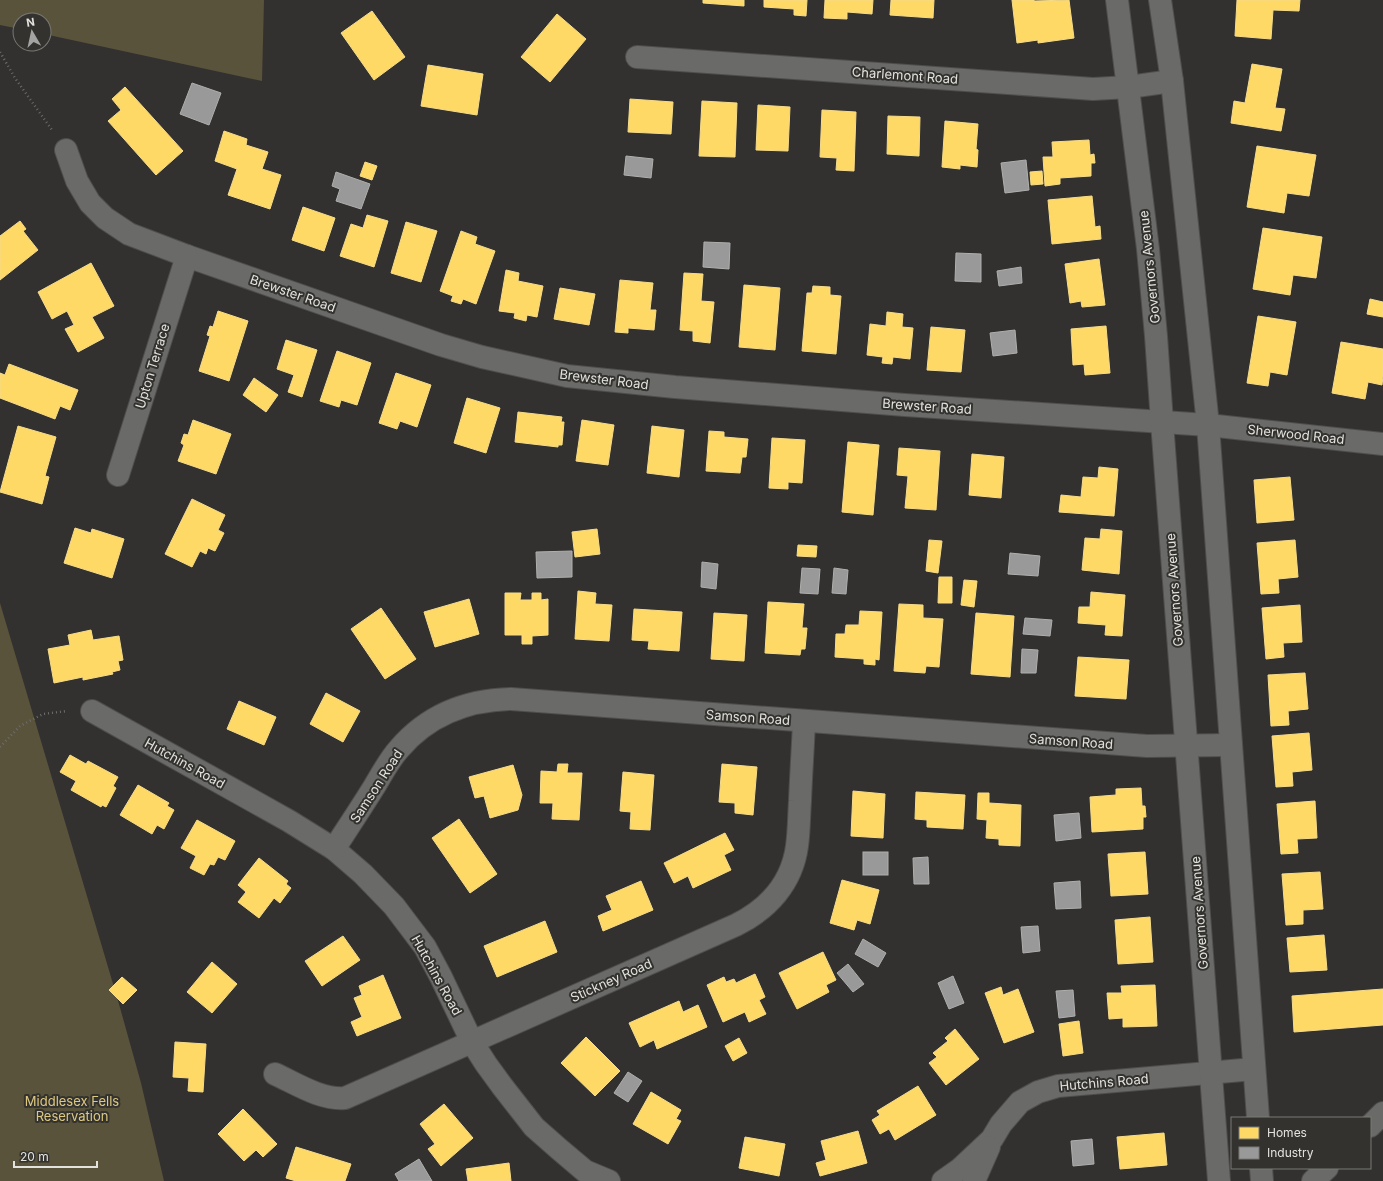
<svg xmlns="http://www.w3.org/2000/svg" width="1383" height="1181" font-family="Inter,sans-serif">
  <rect width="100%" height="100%" fill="#323130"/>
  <g fill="#59533b">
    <path d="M0 0H264L262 81 44 34V20H20V29L0 25Z"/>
    <path d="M0 603 119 1004 141 1083 164 1181H0Z"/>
  </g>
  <g fill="#ffd966" stroke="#f6dc8a">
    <path d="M703 0H744V6L703 3Z"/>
    <path d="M764 0H807L806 16 794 15V9L764 7Z"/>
    <path d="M825 0H873L872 14 847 12V19L824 18Z"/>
    <path d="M891 0H934L933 18 890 15Z"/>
    <path d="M1012 0H1034V1L1069 0 1074 38 1038 43V40L1017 43Z"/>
    <path d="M1237 0H1300L1299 11 1273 10 1271 39 1235 36Z"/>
    <path d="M372 11 405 57 374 80 341 33Z"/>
    <path d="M557 14 586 39 550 82 521 57Z"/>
    <path d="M1252 64 1282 69 1275 108 1285 109 1281 131 1231 123 1234 101 1245 103Z"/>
    <path d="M428 65 483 74 477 115 421 106Z"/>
    <path d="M125 87 183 151 156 175 108 121 121 110 112 99Z"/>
    <path d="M630 99 673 102 671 134 628 132Z"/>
    <path d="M702 101 737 103 735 157 699 156Z"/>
    <path d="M758 105 790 107 788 151 756 150Z"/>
    <path d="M822 110 856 112 854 171 836 170 837 158 820 157Z"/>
    <path d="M888 116 920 117 919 156 887 154Z"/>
    <path d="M945 121 978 124 976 149 978 150 977 167 960 165V169L942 167Z"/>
    <path d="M224 131 247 139 246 145 268 152 262 169 281 175 270 209 228 195 237 169 215 161Z"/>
    <path d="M1089 140 1090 155 1094 154 1095 163H1091V176L1060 178V184L1045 186 1043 157H1053L1052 142Z"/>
    <path d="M1257 146 1316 155 1309 196 1287 193 1284 213 1247 207Z"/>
    <path d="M365 162 377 166 372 180 360 176Z"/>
    <path d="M1042 171 1043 184 1031 185 1030 172Z"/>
    <path d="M1092 196 1095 227 1100 226 1101 239 1052 244 1048 200Z"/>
    <path d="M303 207 335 218 324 251 292 240Z"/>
    <path d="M367 215 388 221 374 267 340 256 351 224 363 228Z"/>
    <path d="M20 221 26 229 23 231 38 250 0 280V236Z"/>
    <path d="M406 222 437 231 421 282 391 273Z"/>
    <path d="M1263 228 1322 237 1316 278 1293 275 1290 295 1253 289Z"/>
    <path d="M461 231 477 237 475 244 495 251 476 304 463 299 461 304 451 301 453 296 440 291Z"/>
    <path d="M1099 259 1105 305 1082 307 1081 301 1070 303 1065 264Z"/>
    <path d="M91 263 114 306 92 317 104 338 78 352 65 329 74 325 67 311 52 319 38 292Z"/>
    <path d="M506 270 519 273 518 281 543 286 537 317 527 315 526 321 514 318 515 313 499 311Z"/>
    <path d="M684 273 703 274 701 301 714 302 710 343 693 341V331L680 330Z"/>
    <path d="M620 280 653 283 650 310H656L654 330 628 328V333L615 332Z"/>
    <path d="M744 285 780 288 775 350 739 347Z"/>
    <path d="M813 286 830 287V295L841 296 836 354 802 351 807 293H812Z"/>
    <path d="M560 288 595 294 589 325 554 319Z"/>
    <path d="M1370 299 1383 302V317L1367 314Z"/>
    <path d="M218 311 248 321 229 381 199 371 210 336 207 335 210 326 213 327Z"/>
    <path d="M887 312 903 314 902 327 913 328 910 359 893 357 892 364 882 363 883 357 867 355 870 324 886 326Z"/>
    <path d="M1258 316 1296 322 1287 375 1270 372 1268 386 1247 383Z"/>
    <path d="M1106 326 1110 373 1085 375 1084 364 1073 365 1071 329Z"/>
    <path d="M931 327 965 330 961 372 927 370Z"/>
    <path d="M286 340 317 350 302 397 288 392 294 375 277 369Z"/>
    <path d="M1341 342 1383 349V376L1382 385 1368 382 1365 399 1332 393Z"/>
    <path d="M337 351 371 363 357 405 341 400 339 407 320 401Z"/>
    <path d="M9 364 78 390 70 410 60 406 55 419 0 398V373L5 375Z"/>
    <path d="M396 373 431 385 417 427 400 421 397 429 379 423Z"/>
    <path d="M254 378 278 395 266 412 243 395Z"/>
    <path d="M467 398 500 408 486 453 454 443Z"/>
    <path d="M518 412 562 417 561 422H564L562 445H558V447L515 442Z"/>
    <path d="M193 420 231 434 216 474 178 461 184 445 181 443 184 434 188 435Z"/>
    <path d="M582 420 614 425 608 465 576 461Z"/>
    <path d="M18 426 56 437 45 476 49 477 42 504 0 492Z"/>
    <path d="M652 426 684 430 679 477 647 473Z"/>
    <path d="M709 431 724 432V437L748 439 746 457H742L740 473 706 471Z"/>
    <path d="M772 438 805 440 802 483 788 482V489L769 488Z"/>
    <path d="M848 442 879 445 873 515 842 512Z"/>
    <path d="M899 448 940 451 936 510 905 508 908 476 897 475Z"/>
    <path d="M972 454 1004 457 1001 498 969 495Z"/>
    <path d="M1099 467 1118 469 1114 516 1059 512 1061 495 1081 497 1083 477 1098 478Z"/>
    <path d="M1290 477 1294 520 1257 523 1254 480Z"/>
    <path d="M192 499 225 515 218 530 224 533 215 551 208 548 206 554 200 551 192 567 165 554Z"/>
    <path d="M75 528 91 533 92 529 124 539 112 578 64 563Z"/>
    <path d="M597 529 600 554 575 557 572 532Z"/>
    <path d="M1101 529 1122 531 1119 574 1082 570 1085 538 1100 539Z"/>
    <path d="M929 540 942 541 938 573 926 571Z"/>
    <path d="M1295 540 1298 577 1278 579 1279 593 1261 594 1257 543Z"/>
    <path d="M798 545 817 546 816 557 797 556Z"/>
    <path d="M939 577H952V603H938Z"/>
    <path d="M964 580 977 581 974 607 961 605Z"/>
    <path d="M578 591 596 593 595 604 612 605 609 641 575 639Z"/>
    <path d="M1091 592 1125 595 1122 636 1105 635 1106 625 1078 623 1079 607H1090Z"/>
    <path d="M505 593H521L520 600H532V593H541V600L548 599V635L532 636V644H522V635H505Z"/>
    <path d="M469 599 479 634 435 647 424 612Z"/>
    <path d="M768 602 804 604 802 628H807L805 649H801L800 655 765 653Z"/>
    <path d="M899 604 923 605V618L943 619 939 667 926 666 925 673 894 671Z"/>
    <path d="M1300 605 1302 642 1283 643 1284 657 1266 659 1262 608Z"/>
    <path d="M381 608 416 659 385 679 351 629Z"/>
    <path d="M634 609 682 612 679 651 648 649 649 641 632 640Z"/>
    <path d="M860 611 882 612 879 660 875 659V665L864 664V659L835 657 836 634H845L846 625H859Z"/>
    <path d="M714 613 747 615 744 661 711 659Z"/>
    <path d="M976 613 1014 616 1010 677 971 674Z"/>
    <path d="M91 630 93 640 119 636 123 660 118 661 120 670 112 672 113 674 83 680V677L54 683 48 649 70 645 68 635Z"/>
    <path d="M1078 657 1129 660 1126 699 1075 696Z"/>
    <path d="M1305 673 1308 709 1288 711 1289 725 1271 726 1268 675Z"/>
    <path d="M326 693 360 711 343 742 310 724Z"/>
    <path d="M239 701 276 717 264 745 227 729Z"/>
    <path d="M1309 733 1312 770 1292 772 1293 786 1276 787 1272 736Z"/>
    <path d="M70 755 86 764 88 761 118 777 113 786 116 788 106 807 102 805 101 807 71 790 76 781 60 772Z"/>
    <path d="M558 764H568L567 773H582L579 820 552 819 553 803H540L541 771 557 772Z"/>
    <path d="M722 764 757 767 753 815 735 813V803L719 802Z"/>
    <path d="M513 765 522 795 518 810 490 818 484 796 475 798 469 777Z"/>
    <path d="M623 772 654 775 650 830 630 829 631 812 620 811Z"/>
    <path d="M138 785 169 803 167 806 174 810 164 829 157 825 152 834 120 815Z"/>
    <path d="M1141 788 1142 806H1145L1146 817H1143V829L1092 832 1090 797 1116 795V789Z"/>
    <path d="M853 791 885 794 883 838 851 836Z"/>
    <path d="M916 792 965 795 963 829 927 827V820L915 819Z"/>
    <path d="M978 793H989V803L1021 805 1020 846 999 845V839L986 838 987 820 977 819Z"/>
    <path d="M1315 801 1317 838 1297 839 1298 853 1281 854 1277 804Z"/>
    <path d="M459 819 497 874 470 893 432 838Z"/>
    <path d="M197 820 235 841 225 860 218 857 214 865 210 864 204 875 190 868 196 856 181 848Z"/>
    <path d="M725 833 734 850 724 855 731 870 693 888 688 876 674 883 664 863Z"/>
    <path d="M1145 852 1148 894 1111 896 1108 854Z"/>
    <path d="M259 858 288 881 286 884 291 888 280 903 274 898 259 918 238 902 246 892 238 885Z"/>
    <path d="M1320 872 1323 909 1303 910V924L1286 925 1282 874Z"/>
    <path d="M842 880 879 890 870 924 857 920 854 930 830 923Z"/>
    <path d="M641 881 653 910 603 931 598 916 612 910 606 896Z"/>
    <path d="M1150 917 1153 962 1118 964 1115 920Z"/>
    <path d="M545 921 557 952 497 977 484 946Z"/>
    <path d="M1324 935 1327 970 1290 972 1287 938Z"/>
    <path d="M343 936 360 960 322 986 305 961Z"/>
    <path d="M823 952 836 980 826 985 829 992 797 1009 779 973Z"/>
    <path d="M212 962 237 984 212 1013 187 992Z"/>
    <path d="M755 974 765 997 759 1000 766 1014 749 1022 745 1012 723 1022 707 985 724 977 726 982 734 979 736 983Z"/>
    <path d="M383 975 401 1018 357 1036 351 1022 362 1017 354 998 362 995 359 986Z"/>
    <path d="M122 977 137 990 123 1004 109 990Z"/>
    <path d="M1155 985 1157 1026 1123 1027V1018L1109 1019 1107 993H1122L1121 986Z"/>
    <path d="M1001 987 1003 995 1018 989 1034 1032 1004 1043 985 993Z"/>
    <path d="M1383 989V1025L1294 1032 1292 996Z"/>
    <path d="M679 1001 683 1012 698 1005 707 1027 657 1049 654 1040 640 1047 629 1023Z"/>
    <path d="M1079 1021 1083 1053 1063 1056 1059 1024Z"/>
    <path d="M955 1029 979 1059 946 1085 929 1063 937 1057 933 1053 948 1041 945 1038Z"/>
    <path d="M586 1037 620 1071 595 1096 561 1063Z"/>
    <path d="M739 1038 747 1053 733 1061 725 1046Z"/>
    <path d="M175 1042 206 1044 203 1092 188 1091 189 1078 173 1077Z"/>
    <path d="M918 1086 936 1115 895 1140 889 1129 880 1134 872 1120 880 1115 877 1111Z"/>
    <path d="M651 1092 681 1110 676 1119 681 1121 668 1144 633 1124Z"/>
    <path d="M444 1104 473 1138 441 1166 428 1149 435 1144 420 1124Z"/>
    <path d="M243 1109 277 1144 263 1157 256 1150 244 1161 218 1134Z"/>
    <path d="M858 1131 867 1163 820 1176 816 1163 826 1160 821 1141Z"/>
    <path d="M1164 1133 1167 1165 1120 1169 1117 1137Z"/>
    <path d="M745 1137 785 1144 779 1176 739 1168Z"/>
    <path d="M296 1147 351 1164 345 1181H296L286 1178Z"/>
    <path d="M509 1163 511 1181H468L466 1169Z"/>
  </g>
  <g fill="#999" stroke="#afafae">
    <path d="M192 83 221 93 209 125 180 114Z"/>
    <path d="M626 156 653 159 651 178 624 175Z"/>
    <path d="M1026 160 1029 190 1005 193 1001 163Z"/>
    <path d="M336 172 370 184 361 209 336 201 340 189 332 186Z"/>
    <path d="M704 242 730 243 729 269 703 267Z"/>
    <path d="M956 253 981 254V282L955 281Z"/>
    <path d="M1021 267 1022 283 999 286 997 271Z"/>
    <path d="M1015 330 1017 353 993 356 990 333Z"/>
    <path d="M572 551V577L537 578 536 552Z"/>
    <path d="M1010 553 1040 556 1038 576 1008 574Z"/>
    <path d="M702 562 718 564 716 589 701 587Z"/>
    <path d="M802 568 820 569 818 594 800 593Z"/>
    <path d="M834 568 848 570 846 594 832 593Z"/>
    <path d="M1025 618 1052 620 1050 636 1023 634Z"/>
    <path d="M1022 649 1038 650 1036 673H1021Z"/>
    <path d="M1079 813 1081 838 1056 841 1054 815Z"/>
    <rect x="863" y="852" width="25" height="23"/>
    <path d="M928 857 929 884H914L913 858Z"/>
    <path d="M1080 881 1081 908 1056 909 1054 883Z"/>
    <path d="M1038 926 1040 951 1023 953 1021 927Z"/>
    <path d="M863 939 886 953 878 967 855 954Z"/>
    <path d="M848 964 864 984 853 992 837 973Z"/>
    <path d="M953 976 964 1003 949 1009 938 983Z"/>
    <path d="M1073 990 1075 1016 1059 1018 1056 991Z"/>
    <path d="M628 1072 642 1081 628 1102 614 1093Z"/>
    <path d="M1092 1139 1094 1164 1073 1166 1071 1141Z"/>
    <path d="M419 1159 432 1181H399L395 1174Z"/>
  </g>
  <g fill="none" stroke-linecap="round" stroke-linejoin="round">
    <g stroke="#4f4e4c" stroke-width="24">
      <g id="street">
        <path d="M637 57 1093 89 1129 87 1172 81"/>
        <path d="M66 150 77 181 90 203 105 218 129 234 187 256 441 345 482 357 567 376 675 387 905 405 1208 425 1383 444"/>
        <path d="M118 475 187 256"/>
        <path d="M92 711 289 821 334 849 363 874 394 906 425 947 441 977 472 1042 486 1064 502 1086 534 1127 559 1149 585 1171 609 1181"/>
        <path d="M334 849C347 829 361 808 374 787 382 774 389 760 399 749 428 715 467 700 511 699L1147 746 1231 745"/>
        <path d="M275 1074C297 1084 321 1100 345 1098L736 925C768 909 792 883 797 846 799 832 799 816 800 801 801 774 803 748 804 721"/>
        <path d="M1370 1126 1383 1113"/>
        <path d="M943 1181 960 1169 992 1139 1001 1124 1020 1102 1038 1092 1058 1086 1254 1069"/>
        <path d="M974 1181 989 1147"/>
        <path d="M1313 1181 1327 1168"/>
      </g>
    </g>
    <g stroke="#4f4e4c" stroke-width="24">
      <g id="secondary">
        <path d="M1117 0 1148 249 1156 336 1162 422 1219 1181"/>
        <path d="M1160 0 1172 81 1208 425 1258 1118"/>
        <path d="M1261 1168 1262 1181"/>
      </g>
    </g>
    <g stroke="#6c6c6b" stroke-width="2.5" stroke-dasharray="1 3" stroke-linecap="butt">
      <path d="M0 52 15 78 52 130"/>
      <path d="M0 747 20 726 43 714 67 711"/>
    </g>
    <use href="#street" stroke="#6a6a69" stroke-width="22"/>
    <use href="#secondary" stroke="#6a6a69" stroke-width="22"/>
  </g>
  <g text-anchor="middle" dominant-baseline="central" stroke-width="4" stroke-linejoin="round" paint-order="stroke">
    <g font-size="13" fill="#e2e2df" stroke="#33322f">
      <text transform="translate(905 75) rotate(4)">Charlemont Road</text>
      <text transform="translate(1149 267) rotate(-96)">Governors Avenue</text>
      <text transform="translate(293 293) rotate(19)">Brewster Road</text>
      <text transform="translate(152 366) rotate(-73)">Upton Terrace</text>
      <text transform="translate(604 379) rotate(7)">Brewster Road</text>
      <text transform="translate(927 406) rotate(4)">Brewster Road</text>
      <text transform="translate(1296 434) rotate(6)">Sherwood Road</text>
      <text transform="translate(1174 590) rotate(-94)">Governors Avenue</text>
      <text transform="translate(748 717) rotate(4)">Samson Road</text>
      <text transform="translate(1071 741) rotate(4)">Samson Road</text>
      <text transform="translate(185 763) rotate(29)">Hutchins Road</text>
      <text transform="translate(376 786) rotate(-57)">Samson Road</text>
      <text transform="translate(1199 913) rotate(-94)">Governors Avenue</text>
      <text transform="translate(437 975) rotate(61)">Hutchins Road</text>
      <text transform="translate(611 980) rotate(-24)">Stickney Road</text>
      <text transform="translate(1104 1082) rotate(-5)">Hutchins Road</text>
    </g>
    <g font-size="13" fill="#dec981" stroke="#33322f">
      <text x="72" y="1101">Middlesex Fells<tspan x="72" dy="15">Reservation</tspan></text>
    </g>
  </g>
  <rect x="1231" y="1117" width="140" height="52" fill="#33322f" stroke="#797875"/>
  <rect x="1239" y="1127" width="20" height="12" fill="#ffd966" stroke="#797875"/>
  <text x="1267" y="1137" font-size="12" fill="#e2e2df">Homes</text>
  <rect x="1239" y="1147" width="20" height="12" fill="#999999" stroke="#797875"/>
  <text x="1267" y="1157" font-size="12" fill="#e2e2df">Industry</text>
  <g transform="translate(32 32) rotate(351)"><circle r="19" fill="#33322f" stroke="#797875"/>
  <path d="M0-3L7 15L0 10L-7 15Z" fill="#a4a4a2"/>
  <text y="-6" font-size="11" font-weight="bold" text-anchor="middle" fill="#e2e2df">N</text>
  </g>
  <path d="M14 1161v6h83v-6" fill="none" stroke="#e2e2df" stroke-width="2"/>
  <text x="20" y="1161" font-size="12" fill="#e2e2df" stroke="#33322f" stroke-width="3" paint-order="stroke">20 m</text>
</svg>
